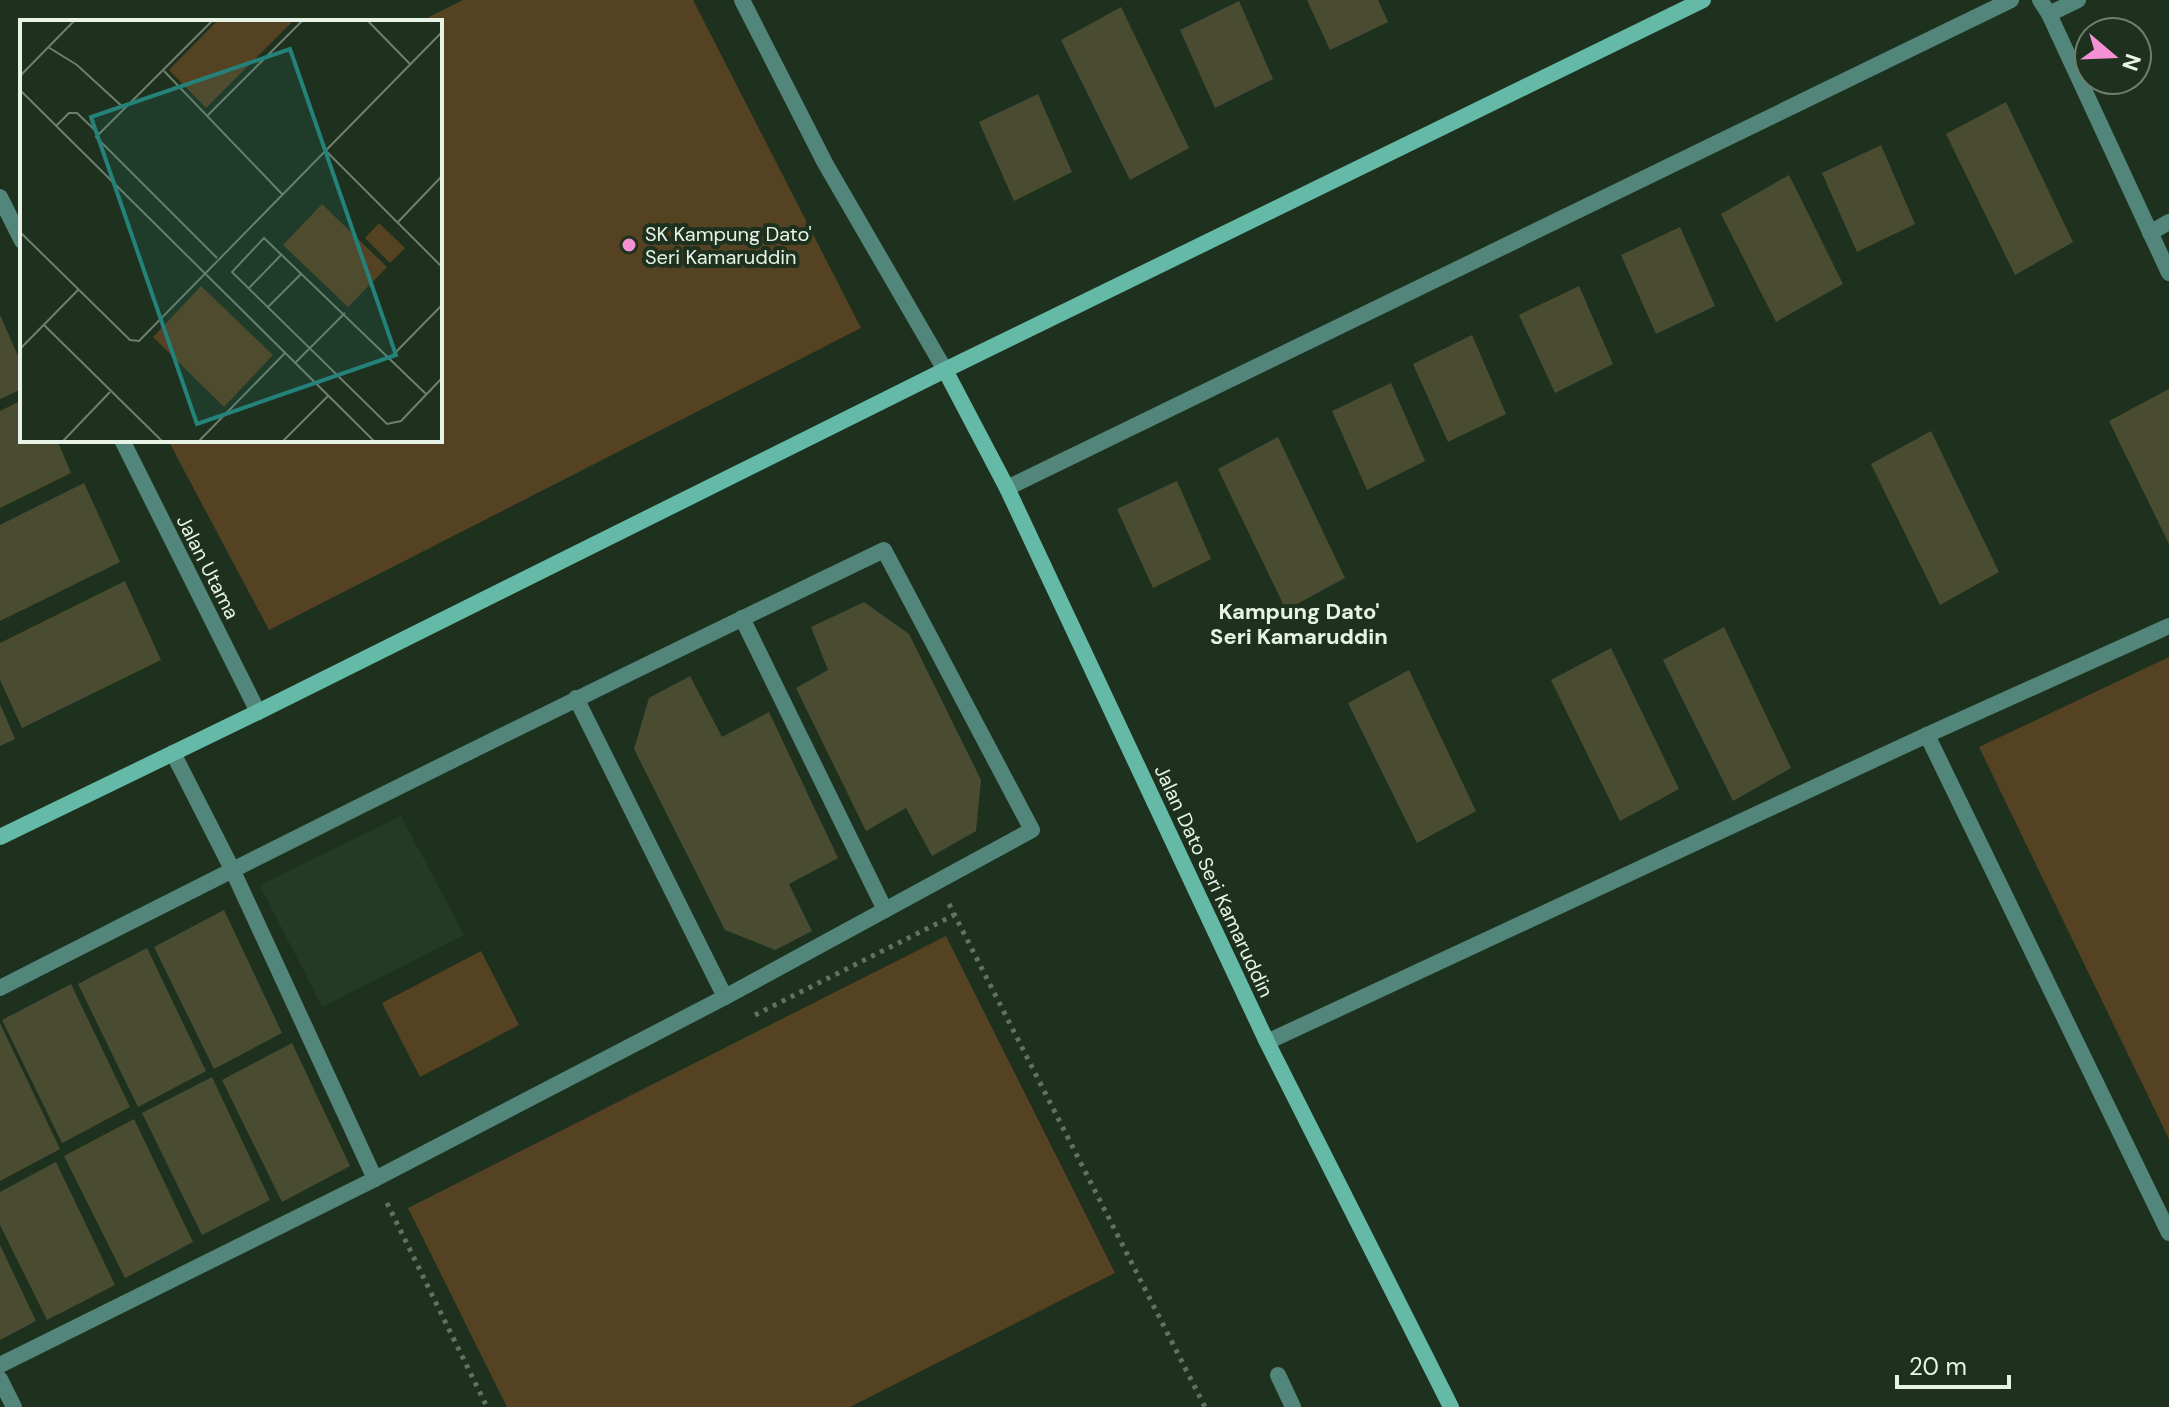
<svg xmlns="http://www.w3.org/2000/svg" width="2169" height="1407" font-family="'DM Sans',sans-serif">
  <rect width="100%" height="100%" fill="#1e311e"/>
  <path fill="#233b23" d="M401 816 464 935 322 1007 260 885Z"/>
  <g fill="#554223">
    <path d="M463 0H693L861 328 269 630 168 440H440V22H419Z"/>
    <path d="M2169 657V1139L1979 747Z"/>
    <path d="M946 936 1115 1273 850 1407H507L408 1208Z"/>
    <path d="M481 951 519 1025 420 1077 382 1003Z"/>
  </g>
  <g fill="#4a4c32">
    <path d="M1307 0H1378L1388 22 1330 50Z"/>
    <path d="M1239 1 1273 79 1215 108 1180 30Z"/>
    <path d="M1121 7 1189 148 1130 180 1061 40Z"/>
    <path d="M1038 94 1072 172 1014 201 979 122Z"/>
    <path d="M2006 102 2073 242 2015 275 1946 134Z"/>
    <path d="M1881 145 1915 224 1857 252 1822 173Z"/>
    <path d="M1789 175 1843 284 1776 322 1721 214Z"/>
    <path d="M1680 227 1715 306 1656 334 1621 255Z"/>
    <path d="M1579 286 1613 364 1555 393 1519 315Z"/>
    <path d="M0 315 22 365V389L0 399Z"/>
    <path d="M1472 335 1506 414 1448 442 1413 364Z"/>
    <path d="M1391 383 1425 461 1367 490 1332 411Z"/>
    <path d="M2169 389V544L2109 421Z"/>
    <path d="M22 400V440H57L71 473 0 508V411Z"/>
    <path d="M1931 431 1999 572 1940 605 1871 464Z"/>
    <path d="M1278 437 1345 578 1286 610 1218 469Z"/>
    <path d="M1177 481 1211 559 1153 588 1117 509Z"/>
    <path d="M84 483 120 562 0 621V525Z"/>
    <path d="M125 581 161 660 22 728 0 680V643Z"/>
    <path d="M864 602 909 634 981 780 976 831 932 856 906 808 866 831 796 688 828 670 811 627Z"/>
    <path d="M1724 627 1791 768 1733 801 1663 660Z"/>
    <path d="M1611 648 1679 789 1620 821 1551 680Z"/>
    <path d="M1409 670 1476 811 1417 843 1348 703Z"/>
    <path d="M690 676 722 737 769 712 838 858 789 884 812 931 775 950 725 930 634 749 649 698Z"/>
    <path d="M0 704 15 739 0 746Z"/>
    <path d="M224 910 282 1033 214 1069 154 947Z"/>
    <path d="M147 948 206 1071 138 1107 78 984Z"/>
    <path d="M71 984 130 1107 62 1143 2 1020Z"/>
    <path d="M0 1023 60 1149 0 1181Z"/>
    <path d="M292 1043 350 1166 282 1202 222 1080Z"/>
    <path d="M212 1077 270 1200 202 1235 142 1113Z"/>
    <path d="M134 1119 193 1242 125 1278 64 1156Z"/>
    <path d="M56 1162 115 1285 47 1320 0 1225V1192Z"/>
    <path d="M0 1245 36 1321 0 1340Z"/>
  </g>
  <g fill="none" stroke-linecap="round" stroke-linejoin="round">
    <g stroke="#617261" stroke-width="5" stroke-dasharray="4 6" stroke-linecap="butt">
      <path d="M949 904 1205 1407"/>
      <path d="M755 1015 954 915"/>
      <path d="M387 1203 487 1407"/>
    </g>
    <g stroke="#53867a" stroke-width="16">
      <path d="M2150 233 2169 222"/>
      <path d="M742 618 885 910"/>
      <path d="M232 869 375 1179"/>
      <path d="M1278 1375 1293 1407"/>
    </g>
    <g stroke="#53867a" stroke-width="16">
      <path d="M742 0 825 163 945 370"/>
      <path d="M2040 0 2049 14 2169 273"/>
      <path d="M2049 14 2078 0"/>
      <path d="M0 197 22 241"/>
      <path d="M122 440 258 712"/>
      <path d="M1007 488 2011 0"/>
      <path d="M576 698 725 997"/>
      <path d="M1927 735 2169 1233"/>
      <path d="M173 753 232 869"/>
      <path d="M0 988C293 838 588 692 884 550L1032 830 725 997 375 1179 0 1365"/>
      <path d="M1267 1042 1927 735 2169 626"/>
      <path d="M0 1379 14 1407"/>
    </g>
    <g stroke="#65b9a7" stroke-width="16">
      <path d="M945 370 1007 488 1267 1042 1451 1407"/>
      <path d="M0 837 258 712 945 370 1703 0"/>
    </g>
  </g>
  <circle fill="#f491d3" stroke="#1e311e" stroke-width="3" cx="629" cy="245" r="8"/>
  <g text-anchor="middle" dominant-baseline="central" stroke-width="8" stroke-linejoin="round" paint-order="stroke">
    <g font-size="20" fill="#e7f3e7" stroke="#1e311e" text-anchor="start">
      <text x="645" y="234">SK Kampung Dato'<tspan x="645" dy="23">Seri Kamaruddin</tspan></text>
    </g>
    <g font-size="20" fill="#e7f3e7" stroke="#1e311e">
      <text transform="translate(208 567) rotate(63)">Jalan Utama</text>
      <text transform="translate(1214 881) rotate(65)">Jalan Dato Seri Kamaruddin</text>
    </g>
    <g font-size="22" font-weight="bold" fill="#e7f3e7" stroke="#1e311e">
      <text x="1299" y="611">Kampung Dato'<tspan x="1299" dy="25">Seri Kamaruddin</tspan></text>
    </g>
  </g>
  <g transform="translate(20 20)">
    <rect width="422" height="422" fill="#1e311e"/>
    <path d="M197 1H273L186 88 149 50ZM302 184 367 247 328 287 263 225ZM359 203 385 228 370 243 345 218ZM181 266 253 335 204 387 133 317Z" fill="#554223"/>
    <path fill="none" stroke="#6e7f6e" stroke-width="2" d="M192 1 76 117 197 238M348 1 390 44M28 27 57 45 105 89M144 51 262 174M0 56 54 1M0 70 354 421M187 96 282 1M36 106 49 93H57L79 114M305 130 422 247M378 202 422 156M0 212 110 320 119 321 422 12M228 269 262 234M247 288 282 253M24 305 142 421M0 329 58 270M370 338 422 285M275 343 325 293M406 374 244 218 212 252 367 404 381 401 422 358M43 421 90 372M179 421 265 333M263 421 308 376"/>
    <path fill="#25827a" fill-opacity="0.15" stroke="#25827a" stroke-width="4" d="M270 29 376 335 177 404 71 97Z"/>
    <rect width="422" height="422" fill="none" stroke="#e7f3e7" stroke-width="4"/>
  </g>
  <g transform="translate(2113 56) rotate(109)"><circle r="38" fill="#1e311e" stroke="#6e7f6e" stroke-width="2"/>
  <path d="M0-6L14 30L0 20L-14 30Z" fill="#f491d3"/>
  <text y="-12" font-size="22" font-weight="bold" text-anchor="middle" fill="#e7f3e7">N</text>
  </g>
  <path d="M1897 1375v12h112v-12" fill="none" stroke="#e7f3e7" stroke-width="4"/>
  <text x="1909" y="1375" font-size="24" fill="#e7f3e7" stroke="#1e311e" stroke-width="6" paint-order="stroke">20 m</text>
</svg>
